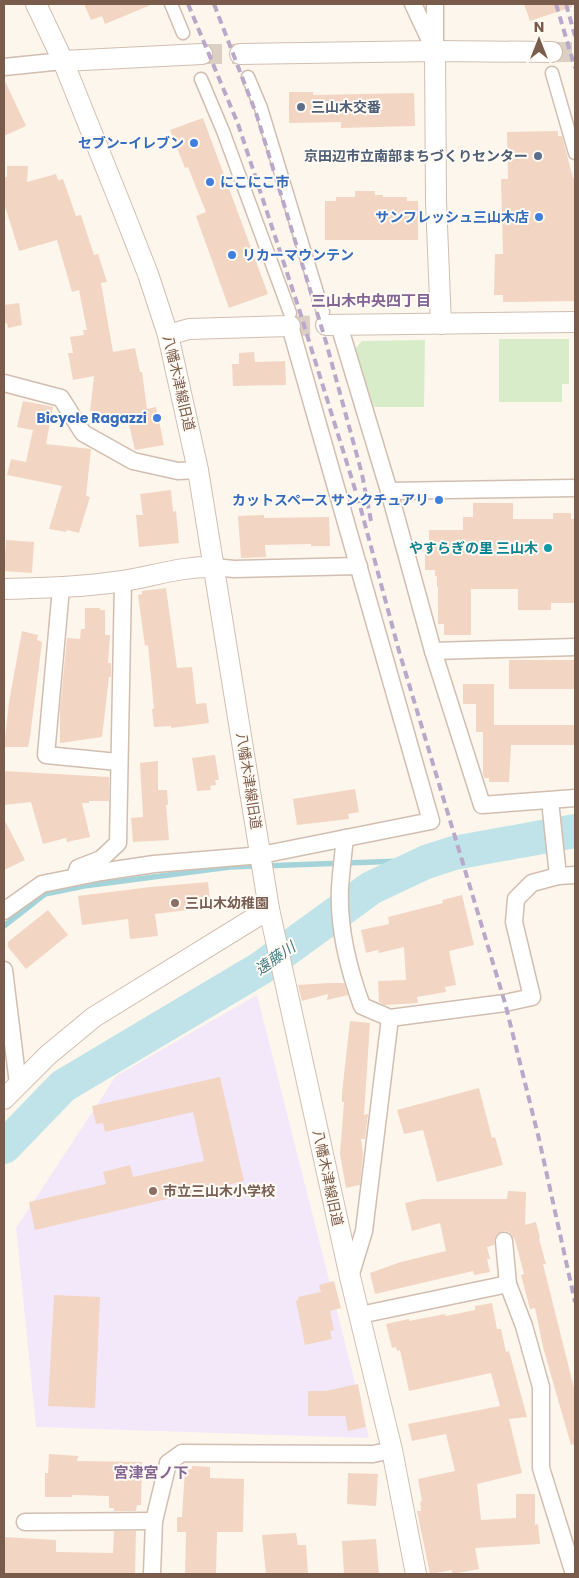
<svg xmlns="http://www.w3.org/2000/svg" width="579" height="1578" font-family="Poppins,'Noto Sans JP',sans-serif">
  <rect width="100%" height="100%" fill="#fdf6ec"/>
  <path fill="#f3e8fa" d="M257 995 369 1438 36 1427 16 1228 116 1076Z"/>
  <g fill="#d8ecc9">
    <path d="M499 339H569V384H562V402H499Z"/>
    <path d="M425 340 424 407H371L355 349 362 341Z"/>
  </g>
  <g fill="none" stroke-linecap="round" stroke-linejoin="round">
    <path stroke="#a5d3da" stroke-width="5.5" d="M4 926 45 894 84 886 230 867 431 860"/>
    <path stroke="#bfe3e8" stroke-width="34" d="M4 1147 63 1086 261 968 371 888 426 862 454 853 575 831"/>
  </g>
  <g fill="#f3d5c3">
    <path d="M84 4H153L105 24 102 16 91 20Z"/>
    <path d="M524 4H571L572 7 530 21Z"/>
    <path d="M4 79 26 126 4 136Z"/>
    <path d="M289 92H313V95L414 93 415 126 341 128V122L289 123Z"/>
    <path d="M203 118 268 294 229 308 196 216 206 212 188 167 185 168 170 130Z"/>
    <path d="M558 131V136H562L573 178H575V301L503 302V295H494L495 254H503L501 179H508L507 132Z"/>
    <path d="M7 166H28L27 182 56 174 58 180 63 179 76 216 81 215 94 255 98 254 107 282 101 283 113 352 135 348 140 372H142L147 409 156 407 164 445 135 450 127 416 90 412 94 376 73 380 68 353H73L70 337 84 335 83 330H87L79 290 72 292 57 240 19 251 4 203V177H7Z"/>
    <path d="M355 191H375V195H383V197H407V201H418V240H325V201H336V197H355Z"/>
    <path d="M19 303 22 325 8 328 7 323 4 324V305Z"/>
    <path d="M254 352 255 362 285 361 286 385 233 386 232 364H239V353Z"/>
    <path d="M23 401 53 407 46 444 91 449 86 496 90 497 79 533 67 530 66 532 49 529 62 486 7 475 11 459 26 462 33 430 17 427Z"/>
    <path d="M171 490 173 512 176 511 179 543 139 547 136 515H143L140 494Z"/>
    <path d="M473 503H513V519H553V513H571V519H575V603H551V610H518V589H471V635H444V624H438V587H437V576H435V570H425V551H429V530H463V517H473Z"/>
    <path d="M264 515V518L329 517 330 546H311V544L265 545 266 557 241 558 238 516Z"/>
    <path d="M6 540 34 542 32 573 4 571Z"/>
    <path d="M166 588 177 668 192 667 196 704 206 703 209 723 171 728V726L154 727 152 709H154L148 645 145 646 138 595 142 594V591Z"/>
    <path d="M85 608H100V610H105V635H110L108 663H111V677H109L102 737 60 743V708L67 638 80 639 81 629H85Z"/>
    <path d="M22 631 38 635 37 640 42 642 30 737 28 747H4L9 702Z"/>
    <rect x="509" y="660" width="66" height="29"/>
    <path d="M463 684H494V725H575V745H511L509 782H489V778H484L483 774V732H476V704H463Z"/>
    <path d="M215 755 219 780H215L216 785 210 786 211 790 197 791 192 758Z"/>
    <path d="M158 761V790H167L168 805H166L169 840 133 842 131 818 143 817 140 763Z"/>
    <path d="M4 771 109 777V801H89V803H82L90 837 67 842 66 838 43 844 31 802 4 805Z"/>
    <path d="M355 789 359 812 348 814 349 819 297 825 293 799Z"/>
    <path d="M4 819 25 860 4 870Z"/>
    <path d="M208 882 210 899 195 900 196 909 155 914 158 936 130 939 128 919 82 925 78 896 151 887Z"/>
    <path d="M462 895 474 945 449 951 456 985 445 987 446 992 417 997 418 1003 384 1005 379 1002 378 981 406 980 404 947 379 953 378 950 366 953 361 930 389 924 388 917 443 903 442 900Z"/>
    <path d="M48 910 68 935 26 969 8 947V942Z"/>
    <path d="M329 983H344L348 995 327 1000 328 994 302 1001 298 985Z"/>
    <path d="M350 1021 370 1023 364 1115 368 1114 365 1139H361L363 1153 360 1185 346 1188 340 1154 344 1102H342V1093Z"/>
    <path d="M220 1077 244 1181 35 1230 29 1202 106 1184 103 1172 130 1165 133 1177 204 1161 193 1112 105 1132 103 1123 96 1124 92 1106Z"/>
    <path d="M479 1088 492 1138 495 1137 503 1165 437 1182 423 1130 404 1134 397 1110Z"/>
    <path d="M508 1191 526 1192 525 1225 536 1222 540 1238 539 1239 546 1264H543L575 1392V1444L571 1445 543 1347 535 1308 530 1309 521 1275 524 1274 515 1240 509 1232 504 1231 499 1233 495 1237 494 1245 487 1247 490 1259H487L490 1272 474 1275 473 1271 375 1294 370 1273 401 1262 446 1251 440 1223 412 1231 405 1203 422 1199H507Z"/>
    <path d="M334 1281 341 1308 330 1311 334 1330 330 1331 332 1339 305 1345 296 1301 298 1300V1297L321 1292 319 1285Z"/>
    <path d="M54 1295 100 1297 95 1408 48 1406Z"/>
    <path d="M492 1303 497 1329H501L506 1352 509 1351 527 1417 509 1419 522 1473 477 1484 481 1520 516 1518V1494H535V1525L538 1524 540 1544 475 1548 479 1569 452 1574V1570L430 1574 417 1511H421L420 1502 422 1501 418 1479 455 1471 446 1434 412 1441 408 1424 500 1406 491 1373 409 1391 400 1350 397 1351 396 1347 392 1348 386 1324 409 1319V1321L445 1314 446 1316 475 1310V1306Z"/>
    <path d="M358 1384 366 1427 348 1431 345 1416H308V1391H325Z"/>
    <path d="M49 1454 78 1456 77 1461 142 1462 141 1505H137L136 1511H114V1508H109V1496L72 1495V1497H45V1473H48Z"/>
    <path d="M192 1466 210 1467V1478L244 1479 243 1532H217L216 1574H185L186 1532H177V1517H182L185 1469H192Z"/>
    <path d="M348 1473 378 1474 376 1506 347 1504Z"/>
    <path d="M114 1531H136L135 1574H4L5 1537 56 1540V1552L113 1553Z"/>
    <path d="M296 1533 298 1545H306L308 1574H266L262 1535Z"/>
    <path d="M376 1539 379 1574H344L342 1541Z"/>
  </g>
  <g fill="none" stroke-linecap="round" stroke-linejoin="round">
    <g stroke="#dcd0c4" stroke-width="20" stroke-dasharray="20 10" stroke-linecap="butt">
      <path d="M552 52H575"/>
      <path d="M202 54H240"/>
      <path d="M290 326 326 325"/>
    </g>
    <g stroke="#d1beb0" stroke-width="15">
      <g id="pedestrian">
        <path d="M171 4 183 33"/>
        <path d="M552 73 575 153"/>
        <path d="M248 77 261 108 323 312"/>
        <path d="M201 79 223 131 290 313"/>
      </g>
    </g>
    <g stroke="#d1beb0" stroke-width="19">
      <g id="minor">
        <path d="M413 4 435 51"/>
        <path d="M435 47V4"/>
        <path d="M4 67 63 61"/>
        <path d="M339 325 389 491 575 488"/>
        <path d="M4 383 61 398 83 433 133 461 178 471 198 470"/>
        <path d="M389 491 433 651 482 805 575 798"/>
        <path d="M214 567 234 569 359 566"/>
        <path d="M61 588 46 755 118 762"/>
        <path d="M433 651 575 647"/>
        <path d="M550 801 558 876 575 875"/>
        <path d="M345 838C343 855 341 872 340 888 338 929 348 968 362 1006L390 1018 505 1003 532 997 514 922 516 899 532 883 558 876"/>
        <path d="M77 871 78 868 101 859 118 843 123 581"/>
        <path d="M4 911 42 884 101 872 154 864 261 855 431 821 290 326"/>
        <path d="M4 970 18 1084"/>
        <path d="M504 1241 508 1284 524 1326 541 1387V1468L574 1574"/>
        <path d="M350 1277 364 1231 390 1018"/>
        <path d="M360 1315 508 1284"/>
        <path d="M25 1522 154 1521"/>
        <path d="M152 1574 154 1521 168 1463 182 1453 373 1454 392 1450"/>
      </g>
    </g>
    <g stroke="#d1beb0" stroke-width="22">
      <g id="tertiary">
        <path d="M36 4 63 61 122 208 148 274 168 335 198 470 269 909 350 1277 392 1450 416 1574"/>
        <path d="M435 51 436 201 441 324"/>
        <path d="M240 54 435 51 552 52"/>
        <path d="M63 61 202 54"/>
        <path d="M326 325 575 322"/>
        <path d="M168 335 189 329 290 326"/>
        <path d="M4 589C44 588 83 587 123 581 153 576 183 566 214 567"/>
        <path d="M4 1099 48 1055 94 1017 269 909"/>
      </g>
    </g>
    <use href="#pedestrian" stroke="#fff" stroke-width="12"/>
    <use href="#minor" stroke="#fff" stroke-width="16"/>
    <use href="#tertiary" stroke="#fff" stroke-width="20"/>
    <g stroke="#b9a8c9" stroke-width="4" stroke-dasharray="8 5" stroke-linecap="butt">
      <path d="M188 4 238 124 299 309 359 502 399 651 505 1003 539 1139 575 1302"/>
      <path d="M214 4 257 116 326 342 362 474 371 521"/>
      <path d="M556 4 575 68"/>
      <path d="M566 4 575 36"/>
    </g>
  </g>
  <g fill="#5c6f8a" stroke="#fffaf3" stroke-width="2">
    <circle cx="301" cy="107" r="5"/>
    <circle cx="538" cy="156" r="5"/>
  </g>
  <g fill="#3f7fe0" stroke="#fffaf3" stroke-width="2">
    <circle cx="194" cy="143" r="5"/>
    <circle cx="210" cy="182" r="5"/>
    <circle cx="539" cy="217" r="5"/>
    <circle cx="232" cy="255" r="5"/>
    <circle cx="157" cy="418" r="5"/>
    <circle cx="439" cy="500" r="5"/>
  </g>
  <circle fill="#0f9aa8" stroke="#fffaf3" stroke-width="2" cx="548" cy="548" r="5"/>
  <g fill="#8d6e63" stroke="#fffaf3" stroke-width="2">
    <circle cx="175" cy="903" r="5"/>
    <circle cx="153" cy="1191" r="5"/>
  </g>
  <g text-anchor="middle" dominant-baseline="central" stroke-width="4" stroke-linejoin="round" paint-order="stroke">
    <g font-size="14" font-weight="bold" fill="#4e5e75" stroke="#fffaf3" text-anchor="start">
      <text x="311" y="107">三山木交番</text>
      <text x="528" y="156" text-anchor="end">京田辺市立南部まちづくりセンター</text>
    </g>
    <g font-size="14" font-weight="bold" fill="#366cbe" stroke="#fffaf3" text-anchor="end">
      <text x="184" y="143">セブン-イレブン</text>
      <text x="220" y="182" text-anchor="start">にこにこ市</text>
      <text x="529" y="217">サンフレッシュ三山木店</text>
      <text x="242" y="255" text-anchor="start">リカーマウンテン</text>
      <text x="147" y="418">Bicycle Ragazzi</text>
      <text x="429" y="500">カットスペース サンクチュアリ</text>
    </g>
    <g font-size="14" fill="#7a5c4d" stroke="#fffaf3">
      <text transform="translate(179 383) rotate(77)">八幡木津線旧道</text>
      <text transform="translate(249 781) rotate(81)">八幡木津線旧道</text>
      <text transform="translate(328 1178) rotate(78)">八幡木津線旧道</text>
    </g>
    <g font-size="14" font-weight="bold" fill="#0d838f" stroke="#fffaf3" text-anchor="end">
      <text x="538" y="548">やすらぎの里 三山木</text>
    </g>
    <g font-size="14" font-weight="bold" fill="#785e54" stroke="#fffaf3" text-anchor="start">
      <text x="185" y="903">三山木幼稚園</text>
      <text x="163" y="1191">市立三山木小学校</text>
    </g>
    <g font-size="15" font-weight="bold" fill="#846695" stroke="#fffaf3">
      <text x="371" y="300">三山木中央四丁目</text>
      <text x="151" y="1472">宮津宮ノ下</text>
    </g>
    <g font-size="15" font-style="italic" fill="#437c86" stroke="#fffaf3">
      <text transform="translate(275 958) rotate(-35)">遠藤川</text>
    </g>
  </g>
  <rect width="579" height="1578" fill="none" stroke="#7a5c4d" stroke-width="10"/>
  <g transform="translate(539 40)" stroke="#fffaf3" stroke-width="4" paint-order="stroke">
  <path d="M0-4L9 19L0 12L-9 19Z" fill="#7a5c4d"/>
  <text y="-8" font-size="14" font-weight="bold" text-anchor="middle" fill="#7a5c4d">N</text>
  </g>
</svg>
